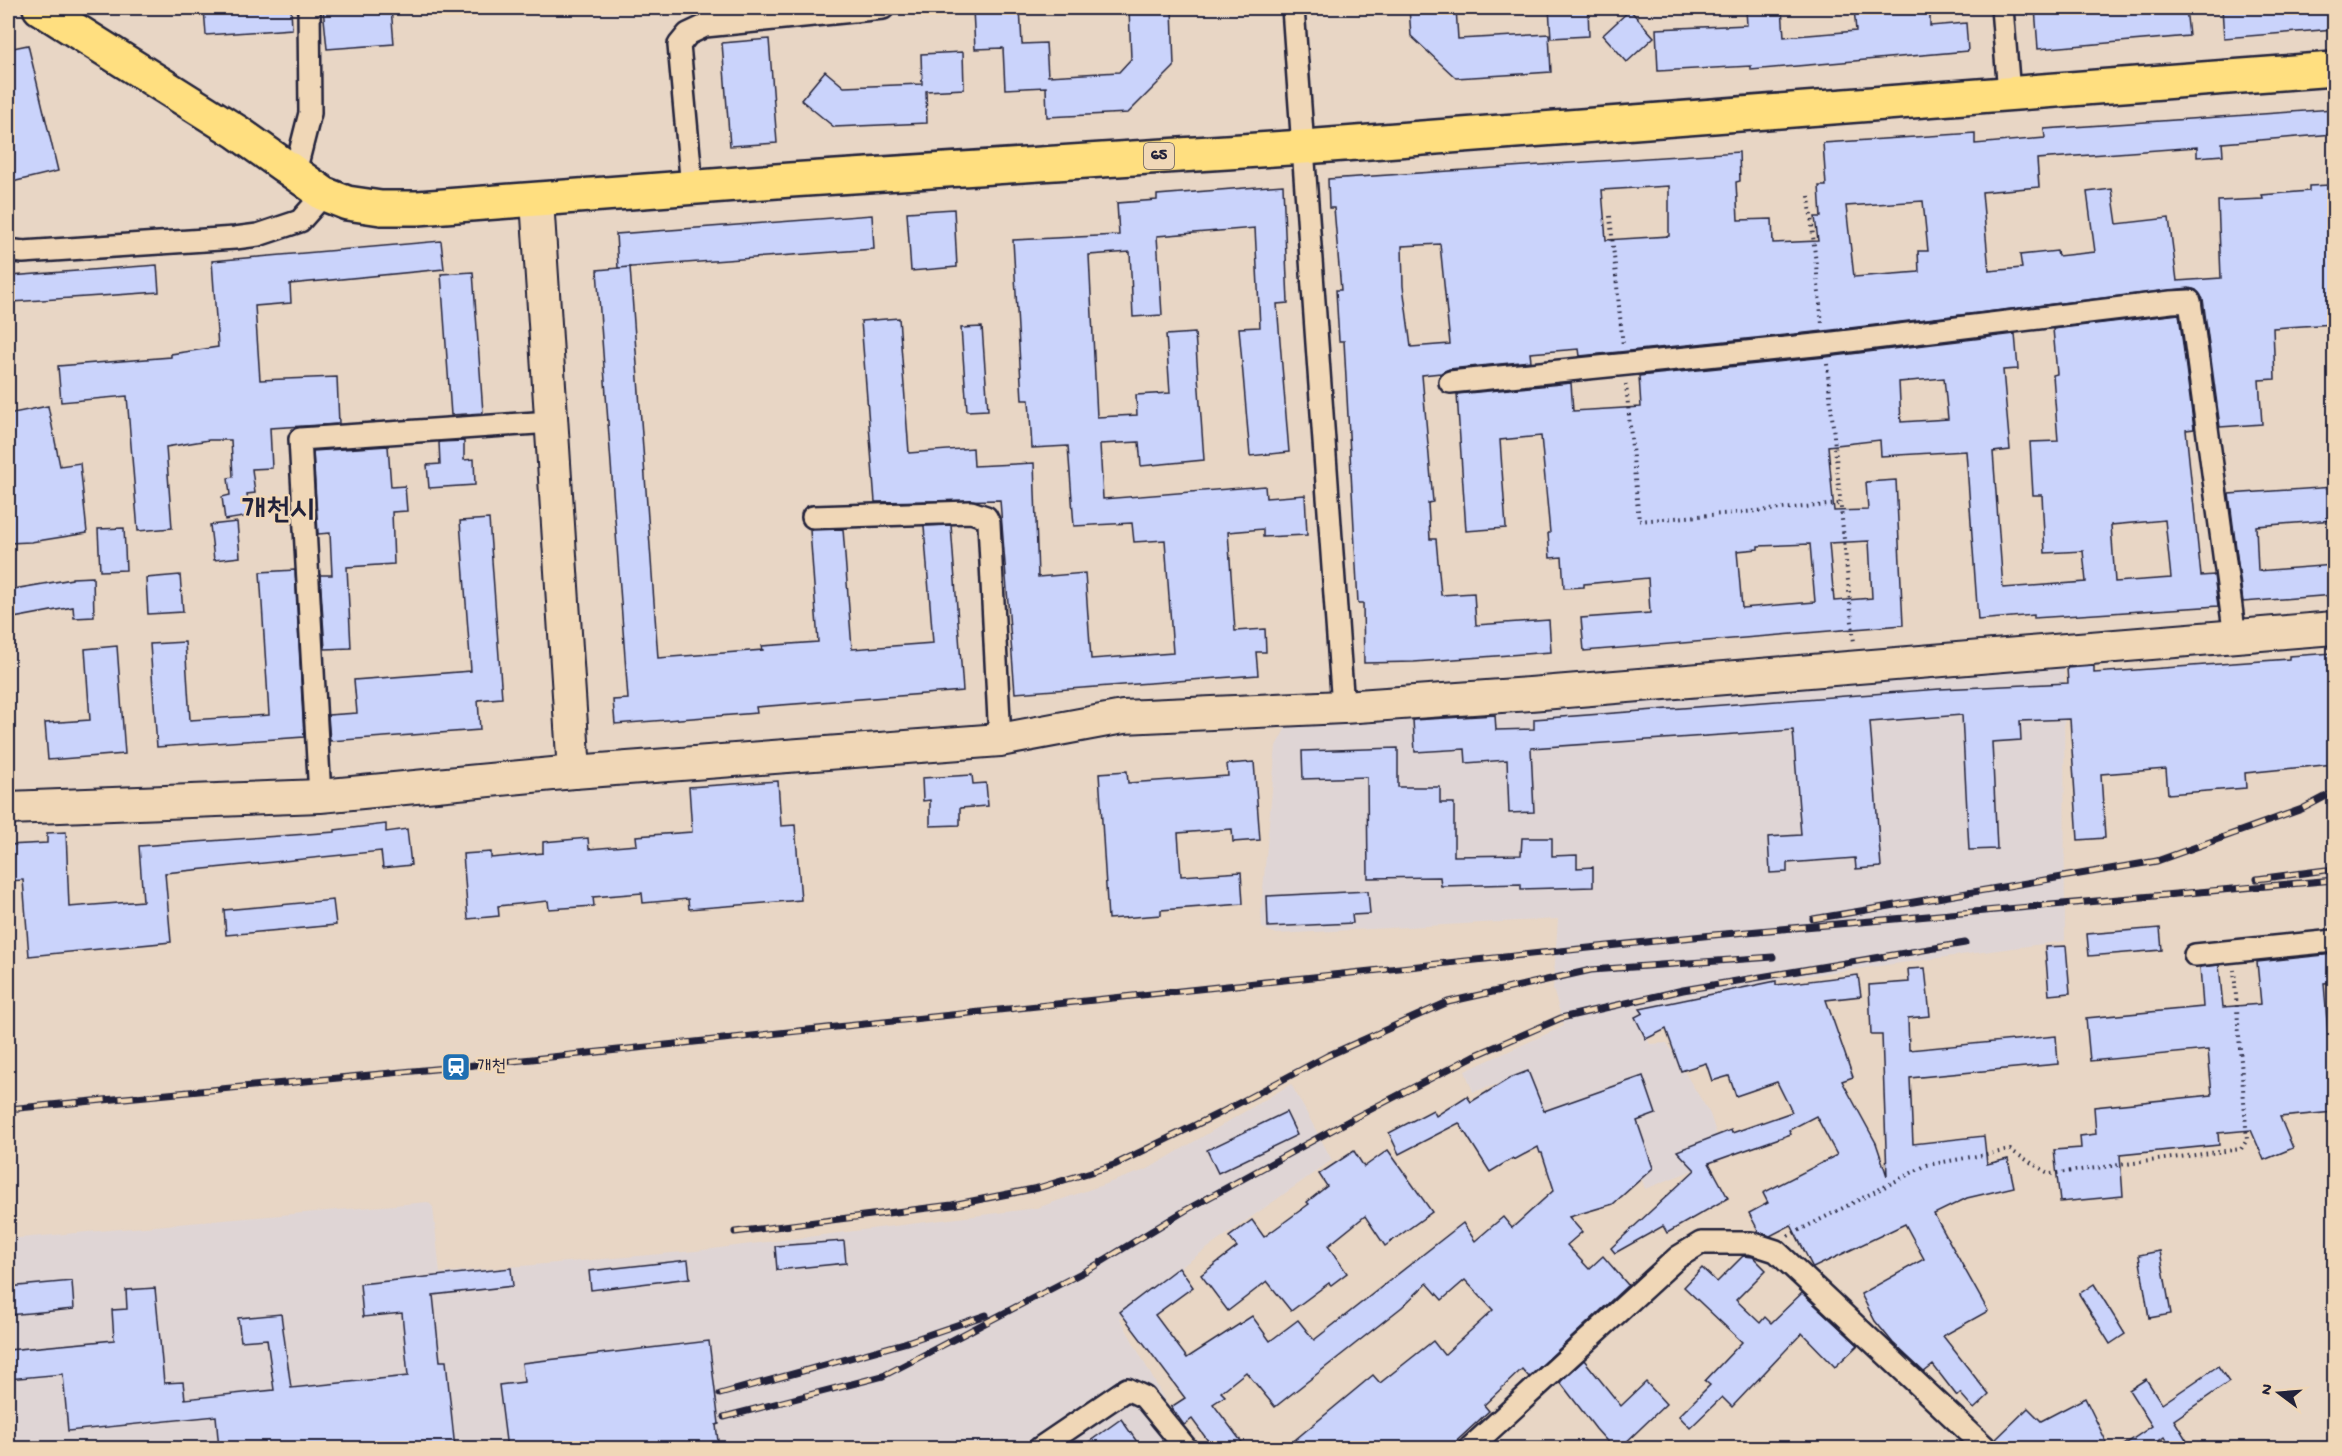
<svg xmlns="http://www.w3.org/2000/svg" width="2342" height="1456" font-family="'Gochi Hand','Poor Story',sans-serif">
  <rect width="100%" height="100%" fill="#e8d6c5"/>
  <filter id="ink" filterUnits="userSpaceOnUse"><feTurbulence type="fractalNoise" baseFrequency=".0167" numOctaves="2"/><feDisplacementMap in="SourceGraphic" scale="12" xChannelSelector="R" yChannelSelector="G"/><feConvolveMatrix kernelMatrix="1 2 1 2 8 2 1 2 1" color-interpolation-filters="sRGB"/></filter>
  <g filter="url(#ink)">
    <g fill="#dfd5d5">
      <path d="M2064 662 2065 941 1804 976 1663 1004 1637 1019 1650 1044 1667 1043 1710 1114 1724 1158 1645 1189 1625 1128 1539 1154 1511 1080 1473 1092 1465 1071 1564 1026 1553 989 1558 919 1277 934 1262 928 1261 911 1276 746 1288 724 1553 708Z"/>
      <path d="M1291 1084 1332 1160 1174 1272 1120 1318 1180 1428 1156 1448H8V1239L428 1202 433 1207 440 1273 696 1251 1037 1208 1148 1169Z"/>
    </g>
    <g fill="#cad3fb" stroke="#22223b" stroke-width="1.5" fill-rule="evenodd">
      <path d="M204 8H291L292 29 206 35Z"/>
      <path d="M323 8H391L394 44 327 49Z"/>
      <path d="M1020 8 1022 44 1046 43 1048 76 1119 72 1131 59 1129 8H1172L1174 67 1128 113 1047 117 1046 87 1005 89 1003 48 975 49 973 9Z"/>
      <path d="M1409 8H1456L1458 39 1549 34 1551 72 1456 78 1411 36Z"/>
      <path d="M1549 8H1588L1589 36 1551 38Z"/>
      <path d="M1782 8 1784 37 1856 31 1854 8H1930V26L1966 23 1968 51 1751 70V66L1658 71 1656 29 1747 25 1746 10Z"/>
      <path d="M2035 8H2057V14L2136 8H2186L2189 36 2038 49Z"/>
      <path d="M2222 8H2334V29L2224 38Z"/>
      <path d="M1630 10 1654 37 1627 62 1603 35Z"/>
      <path d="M769 39 777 143 730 146 722 43Z"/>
      <path d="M28 45 58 171 8 183V49Z"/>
      <path d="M963 52 964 89 926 91 927 123 834 127 801 100 825 71 844 87 922 84 921 54Z"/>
      <path d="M2334 109V134L2222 143 2223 155 2197 157V147L2037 159 2039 187 1982 192 1989 271 2022 268 2020 255 2057 251 2058 256 2095 252 2087 192 2112 189 2117 224 2169 218 2177 281 2221 278 2218 201 2263 199 2262 195 2309 191V186L2330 185 2334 244V324L2273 328 2275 379 2259 380 2262 424 2220 427 2203 299 2196 290 2189 288 1824 331 1580 356 1579 349 1530 353 1531 361 1449 369 1441 373 1422 375 1433 502 1428 503 1430 539H1436L1441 595 1474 593 1476 625 1549 620 1551 652 1414 662 1364 663 1363 603H1358L1344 341H1339L1336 290H1341L1334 208H1329L1328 179 1739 152 1740 181 1736 182 1738 220 1772 219 1773 243 1818 241 1815 217H1821L1819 186H1826L1823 143 1975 133V144L2045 138 2044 129ZM1669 186V236L1606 240 1602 190ZM1923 201 1928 251H1918L1919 272 1854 277 1846 206ZM1440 244 1450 344 1411 347 1403 286 1402 246Z"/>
      <path d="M1283 185 1288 303 1277 304 1289 452 1250 456 1239 328 1260 327 1255 228 1157 236 1162 315 1133 317 1130 252 1089 255 1097 417 1137 415 1136 395 1170 393 1166 335 1195 333 1204 460 1141 466 1139 442 1100 444 1103 499 1265 486 1266 498 1305 495 1307 535 1263 537V529L1228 532 1235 631 1265 629 1266 652H1256L1258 675 1015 693 1000 500 875 502 861 321 899 318 909 453 973 448 974 466 1034 463 1038 577 1085 573 1091 659 1173 653 1165 540 1134 542 1132 523 1074 526 1068 446 1032 448 1029 400H1022L1013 240 1119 235 1117 203 1157 200V195Z"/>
      <path d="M954 209 957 267 911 271 907 212Z"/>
      <path d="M872 215 874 249 618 268 616 234Z"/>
      <path d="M441 241 444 269 290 284 291 303 255 306 260 380 337 377 339 424 270 428 272 468 252 469 255 493 247 494 250 516 225 520 222 497 230 495 228 478 233 477 231 440H209L166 447 172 528 138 531 127 396 61 402 58 366 171 357V354L218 347 212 261Z"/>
      <path d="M157 265 159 292 12 302 10 276Z"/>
      <path d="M630 267 658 658 763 650 762 646 818 642 810 530H813L843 529 852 649 933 643 924 526 951 525 963 691 756 707 757 713 615 724 613 700 628 699 597 270Z"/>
      <path d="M473 272 483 413 451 415 441 274Z"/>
      <path d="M2179 314 2194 429 2186 430 2201 576 2214 575 2218 606 2034 618V615L1978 620 1966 451 1881 456 1880 440 1828 446 1834 511 1868 510 1866 482 1896 480 1903 625 1584 651 1581 618 1650 613 1648 578 1584 584V587L1564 588 1562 557 1550 558 1548 533H1550L1541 436 1500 440 1506 528 1466 531 1457 394 1571 383 1573 411 1641 407 1639 376 1826 357 2015 334 2018 369 2003 370 2010 450 1993 452 2003 588 2086 582 2083 551 2045 553 2042 495H2033L2030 442 2058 441 2053 375 2057 374 2053 329ZM1944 378 1948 419 1901 422 1899 382ZM2165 520 2171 578 2115 582 2111 525ZM1869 541 1872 598 1834 601 1829 543ZM1810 544 1815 602 1742 608 1737 551 1758 549V546Z"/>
      <path d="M982 327 988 410 967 411 961 328Z"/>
      <path d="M48 406 60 466 80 463 87 533 31 542 8 543V414Z"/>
      <path d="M464 441V460L474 459 475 485 429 488 427 465 440 464 439 442Z"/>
      <path d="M388 446 391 487 405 486 407 511 392 512 394 564 347 567 351 648 325 649 320 575H332L330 533 318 534 313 451Z"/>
      <path d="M2334 487V520L2256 526 2258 571 2334 565V595L2243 602 2229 494Z"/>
      <path d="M489 519 502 698 478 700 480 730 330 741 328 715 357 713 354 680 471 671 460 521Z"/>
      <path d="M237 522 240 557 214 560 210 525Z"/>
      <path d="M124 528 126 570 100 571 98 529Z"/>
      <path d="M295 570 304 737 157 747 150 644 185 642 190 720 269 715 260 572Z"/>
      <path d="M180 575 183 612 148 614 146 578Z"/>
      <path d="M93 577 94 617 74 618 73 607 8 619V590L72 579V578Z"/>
      <path d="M117 646 125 754 48 760 45 723 90 720 85 649Z"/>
      <path d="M2334 653V764L2245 773 2246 788 2168 794 2166 769 2101 774 2105 838 2078 840 2070 719 2020 721 2021 740 1992 742 1997 849 1969 850 1962 715 1870 722 1881 867 1856 869 1855 858 1787 863V872L1770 873 1768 837 1801 835 1793 730 1531 748 1534 812 1509 813 1507 760 1466 763 1465 749 1415 752 1413 720 1495 715 1496 730 1534 729V719L1940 689 2068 683 2067 668 2094 666V673L2289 659V656Z"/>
      <path d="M1398 748V787H1440V803H1454V856L1521 855 1522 838H1552V856L1577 855V868L1593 867V887L1521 889V884L1441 886 1440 877 1368 878 1367 777 1303 779 1302 751Z"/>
      <path d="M1254 762 1260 840 1233 842 1232 829 1178 833 1181 876 1241 872 1243 904 1161 910V915L1108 919 1099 773 1127 771 1128 783 1228 776 1227 764Z"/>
      <path d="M972 775 973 784 986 783 988 806 960 808V825L930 826V800L923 801 922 778Z"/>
      <path d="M778 781 781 826 795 825 801 900 689 909 688 899 643 903 642 893 593 897 594 906 549 909 548 901 498 906 499 916 468 919 463 854 491 852V858L543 853V842L588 838 589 849 637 845 636 836 692 832 689 787Z"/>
      <path d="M386 824V832L407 829 411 865 383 868 381 851 165 873 171 942 29 956 23 880 8 881V845L47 843V833L66 832 69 907 143 901 139 846 335 832V830Z"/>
      <path d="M1368 891 1370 914 1352 915 1353 923 1268 927 1267 896Z"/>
      <path d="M333 900 336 925 226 935 224 910Z"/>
      <path d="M2160 928 2162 950 2089 956 2087 934Z"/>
      <path d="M2066 946 2070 993 2049 995 2045 947Z"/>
      <path d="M2334 954V982L2324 983 2334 1112 2280 1117 2293 1148 2264 1160 2251 1130 2218 1133 2219 1145 2120 1155 2123 1196 2060 1202 2054 1150 2081 1148 2080 1136 2096 1134 2094 1107 2212 1095 2208 1050 2090 1061 2086 1018 2203 1007 2200 967 2219 965 2223 1007 2261 1004 2257 962Z"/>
      <path d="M1925 968 1930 1016 1908 1018 1909 1050 2056 1036 2058 1064 1910 1078 1913 1144 1984 1136 1987 1164 2008 1159 2014 1187 1967 1198 1934 1214 1988 1311 1943 1336 1989 1395 1974 1409 1960 1393 1957 1396 1933 1365 1924 1372 1893 1343 1875 1321 1861 1294 1924 1259 1905 1224 1813 1268 1791 1225 1770 1236 1759 1232 1749 1213 1768 1203 1763 1193 1837 1155 1816 1116 1789 1130 1791 1134 1709 1163 1728 1198 1667 1233 1663 1226 1615 1253 1611 1248 1695 1170 1677 1151 1731 1130 1732 1133 1792 1112 1777 1082 1736 1096 1729 1076 1712 1081 1706 1063 1681 1071 1666 1029 1646 1039 1635 1017 1643 1013 1640 1009 1776 981V985L1858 975 1861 996 1826 1000 1853 1077 1842 1081 1876 1143 1887 1176 1882 1035H1871L1869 985 1909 982 1908 969Z"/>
      <path d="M1528 1071 1544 1111 1643 1076 1656 1114 1637 1121 1653 1168 1613 1204 1569 1217 1582 1232 1567 1245 1589 1269 1603 1256 1628 1285 1529 1377 1522 1369 1484 1405 1489 1411 1448 1449H1284L1373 1375 1380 1383 1433 1341 1444 1355 1493 1310 1465 1280 1442 1300 1427 1283 1402 1307 1275 1407 1246 1372 1221 1392 1225 1396 1213 1404 1247 1449H1214L1192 1419 1184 1425 1171 1407 1185 1398 1120 1312 1179 1267 1193 1287 1155 1315 1187 1358 1252 1316 1270 1341 1298 1320 1314 1340 1463 1223 1475 1241 1503 1217 1512 1228 1554 1190 1542 1153H1540L1538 1147 1514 1160 1513 1158 1490 1172 1459 1123 1399 1154 1389 1133 1433 1110 1436 1116 1467 1096 1471 1102 1510 1078Z"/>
      <path d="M1286 1112 1297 1135 1218 1173 1207 1150Z"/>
      <path d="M1388 1150 1432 1212 1385 1246 1365 1216 1328 1246 1347 1273 1331 1285 1329 1283 1291 1311 1267 1281 1228 1311 1201 1275 1237 1247 1229 1237 1252 1220 1264 1237 1309 1204 1307 1202 1327 1186 1319 1174 1354 1151 1364 1167Z"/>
      <path d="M844 1241 846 1263 777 1270 775 1246Z"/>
      <path d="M2160 1251 2171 1314 2149 1318 2139 1255Z"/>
      <path d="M1743 1256 1753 1257 1766 1270 1736 1300 1760 1323 1765 1317 1771 1323 1802 1293 1858 1345 1835 1367 1802 1333 1732 1407 1722 1397 1690 1428 1679 1416 1710 1385 1705 1381 1742 1342 1684 1287 1702 1268 1717 1282Z"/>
      <path d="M688 1260 690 1278 591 1290 589 1271Z"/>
      <path d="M511 1268 513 1286 433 1295 440 1361H446L455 1449H219L216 1416 68 1431 63 1374 8 1379V1350L114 1340 112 1310 127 1309 126 1290 155 1288 164 1383 183 1382 185 1399 274 1390 267 1339 241 1341 238 1318 281 1314 291 1388 408 1376 402 1313 363 1317 360 1284Z"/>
      <path d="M72 1281 74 1309 8 1315V1287Z"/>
      <path d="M2094 1284 2125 1334 2110 1344 2079 1294Z"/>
      <path d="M709 1341 719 1424 716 1425 719 1449H576L575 1441 525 1449H507L499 1385 524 1382 522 1363Z"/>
      <path d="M1584 1360 1621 1406 1646 1382 1666 1404 1619 1449H1614L1596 1429 1560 1382Z"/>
      <path d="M2218 1366 2229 1382 2174 1420 2192 1449H2172L2164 1437 2148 1449H2118L2152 1426 2129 1390 2146 1379 2162 1404Z"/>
      <path d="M2085 1398 2110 1449H2005L1996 1439 2028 1408 2041 1421Z"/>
      <path d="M1121 1419 1142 1449H1079Z"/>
    </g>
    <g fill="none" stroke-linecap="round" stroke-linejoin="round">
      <g stroke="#22223b" stroke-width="15">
        <path id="lane" d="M704 8 705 26"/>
      </g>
      <g stroke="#22223b" stroke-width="26">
        <g id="street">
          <path d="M1293 8 1343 707"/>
          <path d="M2002 8 2009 93"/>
          <path d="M295 172 310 113 309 8"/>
          <path d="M692 188 679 45 688 34 705 26 883 8"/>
          <path d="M8 250 23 252 235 238 258 235 300 221 324 194"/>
          <path d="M1450 382 1825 344 2171 302 2190 301 2235 637"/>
          <path d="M813 517 971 512 986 517 989 523 1000 740"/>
          <path d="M320 796 300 439 551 422"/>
          <path d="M2195 955 2334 941"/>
          <path d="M1040 1448 1127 1389 1144 1397 1186 1448"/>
          <path d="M1470 1448 1678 1257 1701 1243H1751L1776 1251 1986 1448"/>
        </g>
      </g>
      <g stroke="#22223b" stroke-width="36">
        <g id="secondary">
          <path d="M537 200 574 772"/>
          <path d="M8 808 320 796 574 772 1000 740 1123 717 1343 707 1530 694 2334 628"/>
        </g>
      </g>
      <g stroke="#22223b" stroke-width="38">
        <path id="primary" d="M40 8 237 132 324 194 347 203 381 208H418L790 180 1304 147 2334 69"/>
      </g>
      <g stroke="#22223b" stroke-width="4" stroke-dasharray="1.5 4.5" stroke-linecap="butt">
        <path d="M1809 196 1822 324"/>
        <path d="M1610 216 1623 346"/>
        <path d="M1827 364 1854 643"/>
        <path d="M1626 384 1639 521 1840 504"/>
        <path d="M1788 1236 1927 1165 2010 1150 2050 1174 2241 1149 2247 1140 2234 970"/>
      </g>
      <use href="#lane" stroke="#f0d7b7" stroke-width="10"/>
      <use href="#street" stroke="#f0d7b7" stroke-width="21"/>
      <use href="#secondary" stroke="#f0d7b7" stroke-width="32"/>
      <use href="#primary" stroke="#ffdf80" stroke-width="33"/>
      <g stroke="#22223b" stroke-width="7">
        <g id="rail">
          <path d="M2257 879 2334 869"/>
          <path d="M1813 919 2157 861 2302 809 2334 792"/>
          <path d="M8 1109 456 1067 1713 935 2334 880"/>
          <path d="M735 1232 952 1205 1038 1188 1114 1165 1222 1112 1327 1056 1448 1002 1591 970 1773 957"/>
          <path d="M720 1394 904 1343 986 1315"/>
          <path d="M724 1417 883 1376 1093 1267 1186 1210 1354 1118 1474 1056 1561 1018 1683 990 1965 943"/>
        </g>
      </g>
      <use href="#rail" stroke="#f0d7b7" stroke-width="4.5" stroke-dasharray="14" stroke-linecap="butt"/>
    </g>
  </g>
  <defs>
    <g id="station-square" transform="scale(1.5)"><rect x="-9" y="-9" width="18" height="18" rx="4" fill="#1f6fb2" stroke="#f0d7b7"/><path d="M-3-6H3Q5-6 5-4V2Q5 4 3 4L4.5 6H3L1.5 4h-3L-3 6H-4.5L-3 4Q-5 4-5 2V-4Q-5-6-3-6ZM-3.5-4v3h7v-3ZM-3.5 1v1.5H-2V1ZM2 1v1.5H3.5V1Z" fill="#fff"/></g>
  </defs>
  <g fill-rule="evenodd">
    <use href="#station-square" x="456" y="1067"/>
  </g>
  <g text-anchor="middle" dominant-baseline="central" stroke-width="5" stroke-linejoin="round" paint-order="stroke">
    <rect fill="#f0d7b7" stroke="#605860" stroke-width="1.5" x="1144" y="143" width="30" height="26" rx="4.5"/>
    <g font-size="16" font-weight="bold" fill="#22223b">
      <text x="1159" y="156">65</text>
    </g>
    <g font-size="18" fill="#22223b" stroke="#f0d7b7" text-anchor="start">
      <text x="477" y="1067">개천</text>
    </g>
    <g font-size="30" font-weight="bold" fill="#22223b" stroke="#f0d7b7">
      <text x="278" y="512">개천시</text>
    </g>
  </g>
  <rect width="2342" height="1456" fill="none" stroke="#f0d7b7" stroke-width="30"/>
  <rect x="15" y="15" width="2312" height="1426" fill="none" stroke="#22223b" stroke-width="2" filter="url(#ink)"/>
  <g transform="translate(2279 1393) rotate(286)" stroke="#f0d7b7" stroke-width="4.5" paint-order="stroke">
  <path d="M0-4.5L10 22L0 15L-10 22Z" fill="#22223b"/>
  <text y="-9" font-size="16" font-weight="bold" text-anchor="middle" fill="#22223b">N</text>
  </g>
</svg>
